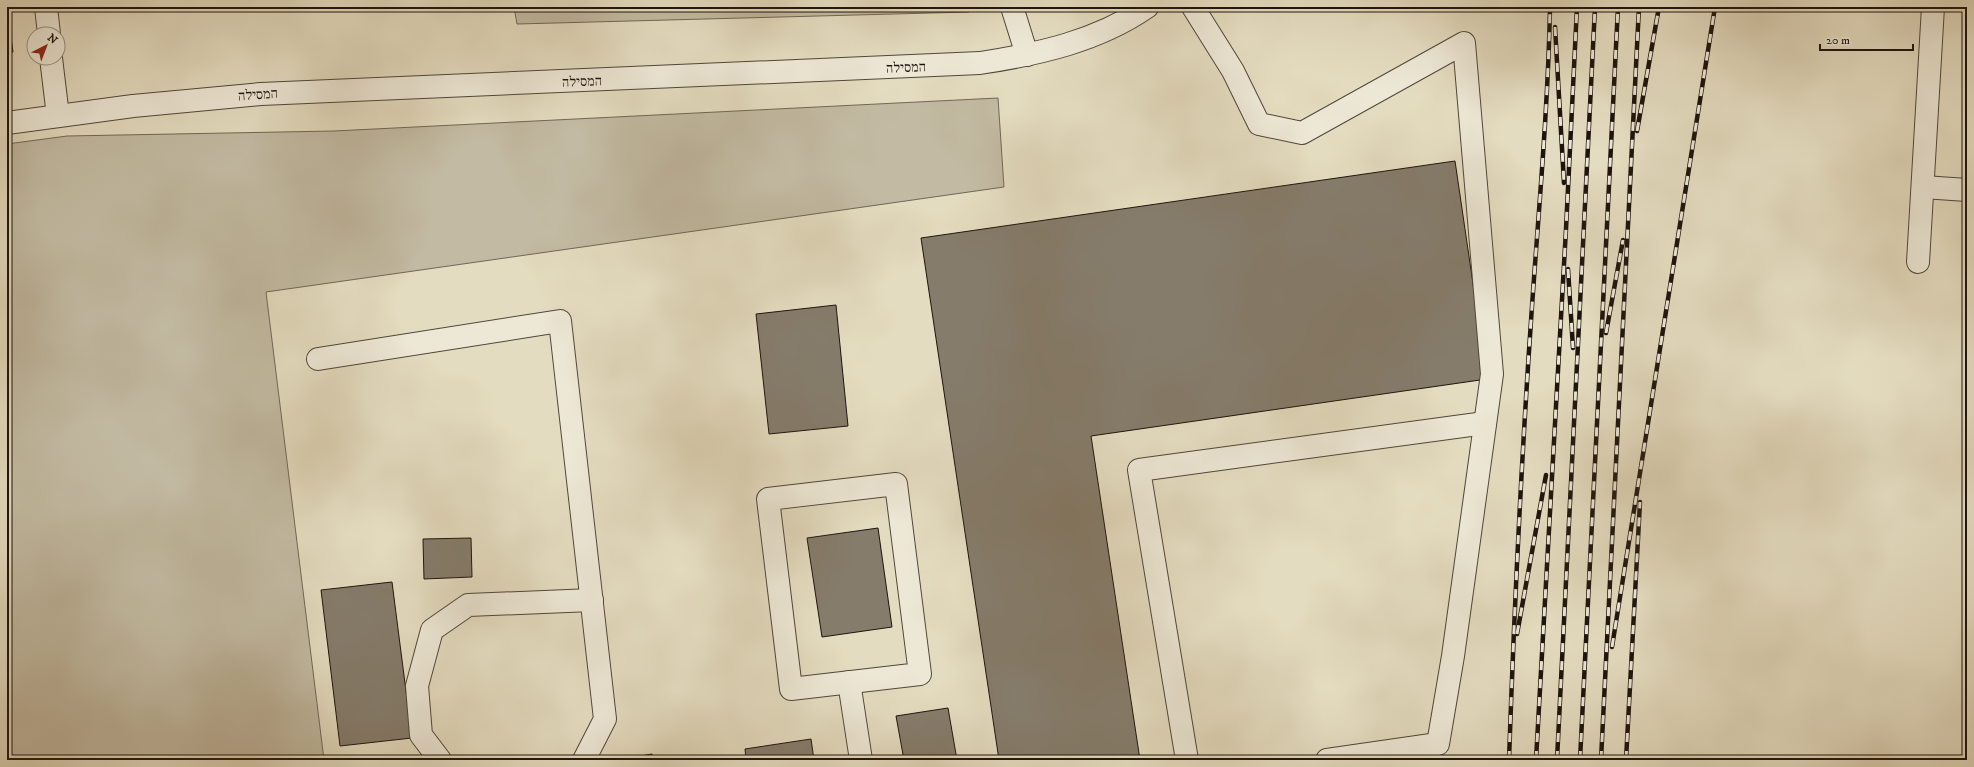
<svg xmlns="http://www.w3.org/2000/svg" width="1974" height="767" font-family="'IM FELL DW Pica','Frank Ruhl Libre',serif">
  <rect width="100%" height="100%" fill="#e4dcc0"/>
  <filter id="stains"><feTurbulence type="fractalNoise" baseFrequency=".005" numOctaves="4"/><feColorMatrix values="0 0 0 0 .2 0 0 0 0 .09 0 0 0 0 .02 0 0 0 .5 -.17"/></filter>
  <radialGradient id="worn" r=".72"><stop offset=".6" stop-color="#630" stop-opacity="0"/><stop offset="1" stop-color="#630" stop-opacity=".3"/></radialGradient>
  <g fill="#c2baa2" stroke="#706758">
    <path d="M514 7H969V12L517 24Z"/>
    <path d="M998 98 1004 187 266 292 324 760H7V144L67 136 334 131Z"/>
  </g>
  <g fill="#857c6b" stroke="#1e140e">
    <path d="M7 9 13 52 7 53Z"/>
    <path d="M1455 161 1487 379 1091 436 1140 760H999L921 238Z"/>
    <path d="M836 305 848 426 769 434 756 314Z"/>
    <path d="M878 528 892 627 822 637 807 538Z"/>
    <path d="M471 538 472 577 424 579 423 539Z"/>
    <path d="M392 582 412 738 340 746 321 590Z"/>
    <path d="M948 708 957 760H904L896 716Z"/>
    <path d="M811 739 814 760H746L745 749Z"/>
    <path d="M652 754 653 760H616Z"/>
  </g>
  <g fill="none" stroke-linecap="round" stroke-linejoin="round">
    <g stroke="#50463a" stroke-width="24">
      <g id="minor">
        <path d="M46 7 49 34"/>
        <path d="M1012 7 1027 55"/>
        <path d="M1193 7 1233 71 1259 124 1302 133 1464 43 1492 374 1453 656 1438 744 1327 760"/>
        <path d="M51 58 58 116"/>
        <path d="M7 123 133 106 261 94 980 63C1039 54 1098 41 1147 7"/>
        <path d="M1923 187 1967 190"/>
        <path d="M1918 262 1933 7"/>
        <path d="M318 359 560 321 605 719 584 760"/>
        <path d="M896 484 920 674 791 689 768 499Z"/>
        <path d="M849 682 861 760"/>
        <path d="M440 760 421 735 417 686 432 630 468 605 592 600"/>
        <path d="M1187 760 1139 470 1485 423"/>
      </g>
    </g>
    <use href="#minor" stroke="#ede8d6" stroke-width="22"/>
    <g stroke="#1e140e" stroke-width="4.5">
      <g id="rail">
        <path d="M1555 27 1564 183"/>
        <path d="M1637 131 1659 7"/>
        <path d="M1568 269 1573 348"/>
        <path d="M1606 333 1623 240"/>
        <path d="M1517 634 1546 475"/>
        <path d="M1612 647 1715 7"/>
        <path d="M1509 760C1514 614 1521 467 1531 321 1538 216 1548 112 1550 7"/>
        <path d="M1536 760 1566 229 1577 7"/>
        <path d="M1557 760 1595 7"/>
        <path d="M1580 760 1618 7"/>
        <path d="M1601 760 1639 7"/>
        <path d="M1626 760 1640 502"/>
      </g>
    </g>
    <use href="#rail" stroke="#ede8d6" stroke-width="3" stroke-dasharray="9" stroke-linecap="butt"/>
  </g>
  <g text-anchor="middle" dominant-baseline="central" stroke-width="3" stroke-linejoin="round" paint-order="stroke">
    <g font-size="14" fill="#1e140e" stroke="#ede8d6">
      <text transform="translate(906 68) rotate(-2)">המסילה</text>
      <text transform="translate(582 82) rotate(-2)">המסילה</text>
      <text transform="translate(258 95) rotate(-4)">המסילה</text>
    </g>
  </g>
  <rect width="1974" height="767" fill="none" stroke="#e4dcc0" stroke-width="24"/>
  <rect x="8" y="8" width="1958" height="751" fill="none" stroke="#1e140e" stroke-width="2"/>
  <rect x="12" y="12" width="1950" height="743" fill="none" stroke="#1e140e"/>
  <g transform="translate(46 46) rotate(42)"><circle r="19" fill="#ede8d6" stroke="#9a9386"/>
  <path d="M0-3L7 15L0 10L-7 15Z" fill="#8f2418"/>
  <text y="-6" font-size="11" font-weight="bold" text-anchor="middle" fill="#1e140e">N</text>
  </g>
  <path d="M1820 44v6h93v-6" fill="none" stroke="#1e140e" stroke-width="2"/>
  <text x="1826" y="44" font-size="12" fill="#1e140e" stroke="#ede8d6" stroke-width="3" paint-order="stroke">20 m</text>
  <rect width="100%" height="100%" filter="url(#stains)"/>
  <rect width="100%" height="100%" fill="url(#worn)"/>
</svg>
